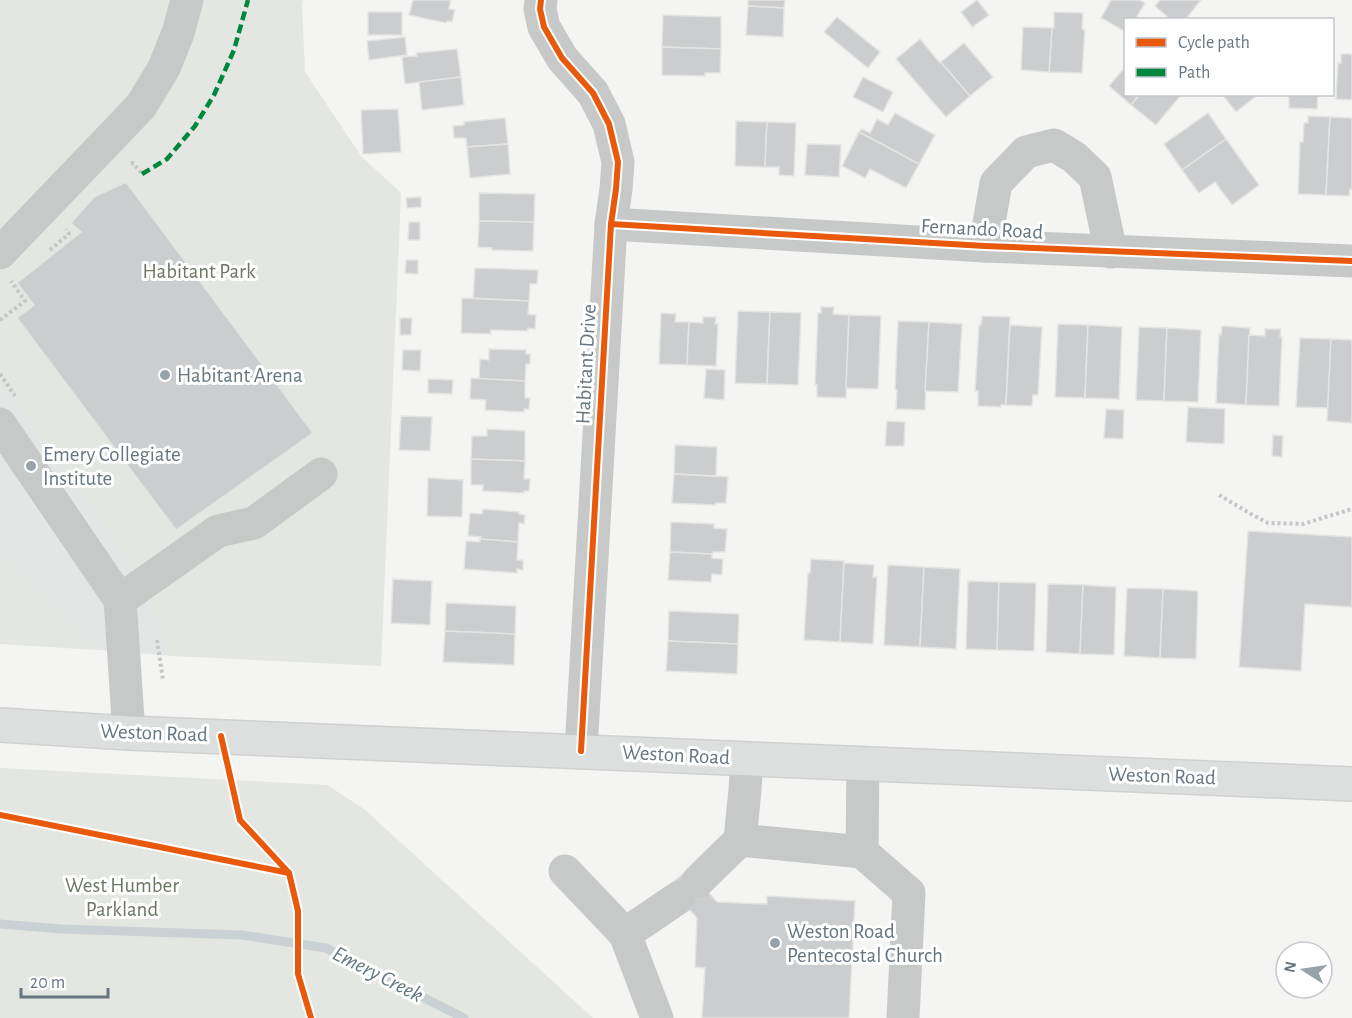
<svg xmlns="http://www.w3.org/2000/svg" width="1352" height="1018" font-family="'Alegreya Sans',sans-serif">
  <rect width="100%" height="100%" fill="#f4f4f3"/>
  <path fill="#e4e6e6" d="M0 379 139 575 172 656 97 650 0 553Z"/>
  <g fill="#e3e6e1">
    <path d="M0 0H303L302 4 305 72 361 156 401 193 381 666 172 656 139 575 0 379Z"/>
    <path d="M0 553 97 650 0 644Z"/>
    <path d="M0 768 327 785 364 809 593 1018H0Z"/>
  </g>
  <g fill="none" stroke-linecap="round" stroke-linejoin="round">
    <path stroke="#cad1d4" stroke-width="9" d="M0 924 61 929 242 935 326 948 464 1018"/>
  </g>
  <g fill="#cccdce" stroke="#e4e4e3" stroke-width="1.5">
    <path d="M413 0H451L449 9 455 10 452 22 447 21 446 23 409 15Z"/>
    <path d="M748 0H785L784 8 748 6Z"/>
    <path d="M977 0 989 15 972 27 961 12Z"/>
    <path d="M1111 0H1140L1145 3 1135 20H1126V32L1101 18Z"/>
    <path d="M1160 0H1201L1185 20H1171L1155 6Z"/>
    <path d="M748 6 784 8 783 37 746 35Z"/>
    <rect x="368" y="12" width="34" height="23"/>
    <path d="M1054 12 1083 13 1082 29 1085 30 1082 73 1049 72 1052 28H1054Z"/>
    <path d="M663 15 721 17V49L662 47Z"/>
    <path d="M837 17 880 52 868 68 824 32Z"/>
    <path d="M1023 27 1052 28 1049 72 1021 70Z"/>
    <path d="M405 37 407 55 369 60 367 41Z"/>
    <path d="M920 39 940 63 941 62 970 96 946 117 896 59Z"/>
    <path d="M964 43 993 77 970 96 941 62Z"/>
    <path d="M662 47 721 49 720 73H705V76L662 75Z"/>
    <path d="M457 49 461 77 405 84 402 57 417 56 416 53Z"/>
    <path d="M1341 54H1352V100L1336 99 1338 63H1341Z"/>
    <path d="M1126 66V94H1140L1131 105 1109 86Z"/>
    <path d="M461 77 464 105 422 110 419 82Z"/>
    <path d="M863 77 893 92 883 112 853 97Z"/>
    <path d="M1140 94H1182L1156 125 1131 105Z"/>
    <path d="M1222 94H1259L1236 112Z"/>
    <path d="M1289 94H1318L1317 109 1289 108Z"/>
    <path d="M398 109 401 152 363 154 361 110Z"/>
    <path d="M895 113 935 135 919 164 859 132 862 129 870 133 877 119 888 125Z"/>
    <path d="M1208 113 1226 139 1182 170 1164 144Z"/>
    <path d="M1308 116 1330 117 1326 195 1298 194 1300 142H1303L1304 123H1308Z"/>
    <path d="M1330 117 1352 118V189H1350L1349 196 1326 195Z"/>
    <path d="M505 118 508 144 467 147 466 138H454L453 126 464 125V122Z"/>
    <path d="M736 121 767 122 765 167 735 166Z"/>
    <path d="M767 122 796 123 794 176 779 175V167H765Z"/>
    <path d="M859 132 919 164 906 188 870 169 865 178 842 166Z"/>
    <path d="M1226 139 1259 185 1232 205 1215 182 1199 193 1182 170Z"/>
    <path d="M508 144 510 174 470 178 467 147Z"/>
    <path d="M807 144 841 145 839 177 805 175Z"/>
    <path d="M126 182 313 433 176 530 17 318 34 305 17 283 81 232 71 223 94 197Z"/>
    <path d="M479 193 535 194 534 222 479 221Z"/>
    <path d="M421 197V207L407 208 406 198Z"/>
    <path d="M479 221 534 222 533 251 492 250V248L478 247Z"/>
    <path d="M409 222H420V240H408Z"/>
    <path d="M406 260H418V274L405 273Z"/>
    <path d="M475 268 538 270 537 284H530L529 301 473 298Z"/>
    <path d="M462 298 529 301 528 314 536 315 535 329 528 328V331L491 330V334L461 333Z"/>
    <path d="M821 307H834L833 314 849 315 846 398 817 397V385H815L818 313H821Z"/>
    <path d="M738 311 770 312 767 384 735 383Z"/>
    <path d="M770 312 801 313 798 385 767 384Z"/>
    <path d="M661 313 676 314 675 322H689L687 365 659 364Z"/>
    <path d="M849 315 881 316 878 389 846 388Z"/>
    <path d="M982 316 1010 317 1006 405H1001V407L978 406V391H975L979 325H981Z"/>
    <path d="M703 317H716L715 324H718L716 366 687 365 689 322 703 323Z"/>
    <path d="M400 318H412L411 335H400Z"/>
    <path d="M898 321 929 322 925 410 896 409 897 390H895Z"/>
    <path d="M929 322 962 324 958 392 925 391Z"/>
    <path d="M1058 324 1088 325 1085 398 1055 397Z"/>
    <path d="M1010 325 1042 327 1038 395H1033L1032 406 1006 405Z"/>
    <path d="M1088 325 1122 327 1119 399 1085 398Z"/>
    <path d="M1222 326 1250 328 1246 405 1216 403 1219 334 1221 335Z"/>
    <path d="M1139 327 1167 328 1164 401 1136 400Z"/>
    <path d="M1167 328 1201 330 1198 402 1164 401Z"/>
    <path d="M1265 329H1281L1280 337H1282L1279 406 1246 405 1249 335 1265 336Z"/>
    <path d="M1300 338 1331 339 1328 408 1296 407Z"/>
    <path d="M1331 339 1352 340V423L1327 421Z"/>
    <path d="M489 349 526 350V354H530V364H526L525 381 479 379 480 359 489 360Z"/>
    <path d="M403 350H421L420 371 402 370Z"/>
    <path d="M706 369 725 370 724 400 704 398Z"/>
    <path d="M471 378 525 381V398H530L529 409H524V412L485 410 486 400 470 399Z"/>
    <path d="M428 379 453 380 452 394 428 393Z"/>
    <path d="M1188 407 1225 409 1224 444 1186 442Z"/>
    <path d="M1106 409 1124 410 1123 439 1104 438Z"/>
    <path d="M401 416 432 417 430 451 399 450Z"/>
    <path d="M887 421 905 422 904 446H885Z"/>
    <path d="M487 429 525 431V461L471 459 472 436H487Z"/>
    <path d="M1273 435 1283 436 1282 457 1272 456Z"/>
    <path d="M675 445 717 447 716 476 674 474Z"/>
    <path d="M471 459 525 461 524 479H530L529 491H524V493L483 491V485H471Z"/>
    <path d="M674 474 728 477 726 503H716L715 505 672 503Z"/>
    <path d="M428 478 463 480 462 517 427 516Z"/>
    <path d="M483 509 519 512V514L525 515 524 524 519 523 518 542 480 539 481 537 468 536 470 513 482 514Z"/>
    <path d="M671 522 714 524V528L727 529 725 552H713L712 554 670 552Z"/>
    <path d="M1248 531 1352 537V607L1305 604 1301 671 1239 667Z"/>
    <path d="M480 539 518 542 517 560H523V570L517 569V573L464 569 466 541 480 542Z"/>
    <path d="M670 552 712 554V558L723 559 722 575 712 574 711 582 668 580Z"/>
    <path d="M811 559 844 561 840 642 804 640 808 573H810Z"/>
    <path d="M844 563 874 565 873 577H877L873 644 840 642Z"/>
    <path d="M888 565 924 567 920 647 884 645Z"/>
    <path d="M924 567 960 569 956 649 920 647Z"/>
    <path d="M393 579 432 581 430 625 391 623Z"/>
    <path d="M968 581 999 582 997 650 966 649Z"/>
    <path d="M999 582 1036 583 1034 651 997 650Z"/>
    <path d="M1048 584 1083 585 1080 654 1046 652Z"/>
    <path d="M1083 585 1116 587 1114 655 1080 654Z"/>
    <path d="M1127 588 1163 589 1160 658 1124 656Z"/>
    <path d="M1163 589 1198 591 1196 659 1160 658Z"/>
    <path d="M446 603 516 606 515 634 445 631Z"/>
    <path d="M669 611 739 614 738 644 668 641Z"/>
    <path d="M445 631 515 634 514 665 443 662Z"/>
    <path d="M668 641 738 644 737 674 666 671Z"/>
    <path d="M688 870 717 902 767 904V896L855 901 849 1018H702L705 968 695 967 697 918 668 886Z"/>
  </g>
  <g fill="none" stroke-linecap="round" stroke-linejoin="round">
    <g stroke="#d0d1d1" stroke-width="36">
      <path id="major" d="M0 725 129 733 1352 784"/>
    </g>
    <g stroke="#c5c6c7" stroke-width="4" stroke-dasharray="3 3" stroke-linecap="butt">
      <path d="M131 164 133 163 142 174"/>
      <path d="M50 250 69 234 66 229"/>
      <path d="M0 320 25 301 11 281"/>
      <path d="M0 374 15 396"/>
      <path d="M1219 495 1251 514 1268 523 1303 524 1352 509"/>
      <path d="M157 640 163 680"/>
    </g>
    <g stroke="#c7c9c9" stroke-width="33">
      <path d="M541 0 540 9 544 27 562 58 593 93 609 124 618 162 616 189 611 224 581 751"/>
      <path d="M611 224 985 246 1352 261"/>
      <path d="M985 246 996 183 1026 152 1054 145 1074 157 1095 177 1111 252"/>
      <path d="M0 253 141 106 164 68 178 33 187 0"/>
      <path d="M0 424 120 600 129 733"/>
      <path d="M120 600 218 531 254 523 321 474"/>
      <path d="M740 840 862 852 909 893 903 1018"/>
      <path d="M862 852 863 763"/>
      <path d="M565 871 625 934 678 898"/>
      <path d="M698 881 740 840 745 790 747 758"/>
      <path d="M625 934 657 1018"/>
    </g>
    <use href="#major" stroke="#dddede" stroke-width="33"/>
    <path stroke="#00873e" stroke-width="4.5" stroke-dasharray="9 4.5" stroke-linecap="butt" d="M142 174 167 159 195 126 214 95 234 50 248 0"/>
    <g stroke="#fff" stroke-width="10">
      <g id="cycleway">
        <path d="M541 0 540 9 544 27 562 58 593 93 609 124 618 162 616 189 611 224 581 751"/>
        <path d="M611 224 985 246 1352 261"/>
        <path d="M221 736 240 820 289 873 298 911V974L311 1018"/>
        <path d="M0 815 289 873"/>
      </g>
    </g>
    <use href="#cycleway" stroke="#e8590c" stroke-width="6"/>
  </g>
  <g fill="#98a2a9" stroke="#fff" stroke-width="2">
    <circle cx="165" cy="375" r="6"/>
    <circle cx="31" cy="466" r="6"/>
    <circle cx="775" cy="943" r="6"/>
  </g>
  <g text-anchor="middle" dominant-baseline="central" stroke-width="6" stroke-linejoin="round" paint-order="stroke">
    <g font-size="21" fill="#677681" stroke="#fff">
      <text transform="translate(982 229) rotate(3)">Fernando Road</text>
      <text transform="translate(586 364) rotate(-87)">Habitant Drive</text>
      <text transform="translate(154 733) rotate(2)">Weston Road</text>
      <text transform="translate(676 755) rotate(3)">Weston Road</text>
      <text transform="translate(1162 776) rotate(2)">Weston Road</text>
    </g>
    <g font-size="21" fill="#697965" stroke="#fff">
      <text x="199" y="271">Habitant Park</text>
      <text x="122" y="885">West Humber<tspan x="122" dy="24">Parkland</tspan></text>
    </g>
    <g font-size="21" fill="#677681" stroke="#fff" text-anchor="start">
      <text x="177" y="375">Habitant Arena</text>
      <text x="43" y="454">Emery Collegiate<tspan x="43" dy="24">Institute</tspan></text>
      <text x="787" y="931">Weston Road<tspan x="787" dy="24">Pentecostal Church</tspan></text>
    </g>
    <g font-size="22" font-style="italic" fill="#63777e" stroke="#fff">
      <text transform="translate(378 974) rotate(27)">Emery Creek</text>
    </g>
  </g>
  <rect x="1124" y="18" width="210" height="78" fill="#ffffff" stroke="#c2c8cd" stroke-width="1.5"/>
  <rect x="1136" y="38" width="30" height="9" fill="#e8590c" stroke="#c2c8cd" stroke-width="1.5"/>
  <text x="1178" y="48" font-size="18" fill="#677681">Cycle path</text>
  <rect x="1136" y="68" width="30" height="9" fill="#00873e" stroke="#c2c8cd" stroke-width="1.5"/>
  <text x="1178" y="78" font-size="18" fill="#677681">Path</text>
  <g transform="translate(1304 970) rotate(282)"><circle r="28" fill="#ffffff" stroke="#c2c8cd" stroke-width="1.5"/>
  <path d="M0-4.5L10 22L0 15L-10 22Z" fill="#98a2a9"/>
  <text y="-9" font-size="16" font-weight="bold" text-anchor="middle" fill="#677681">N</text>
  </g>
  <path d="M21 988v9h87v-9" fill="none" stroke="#677681" stroke-width="3"/>
  <text x="30" y="988" font-size="18" fill="#677681" stroke="#ffffff" stroke-width="4.5" paint-order="stroke">20 m</text>
</svg>
